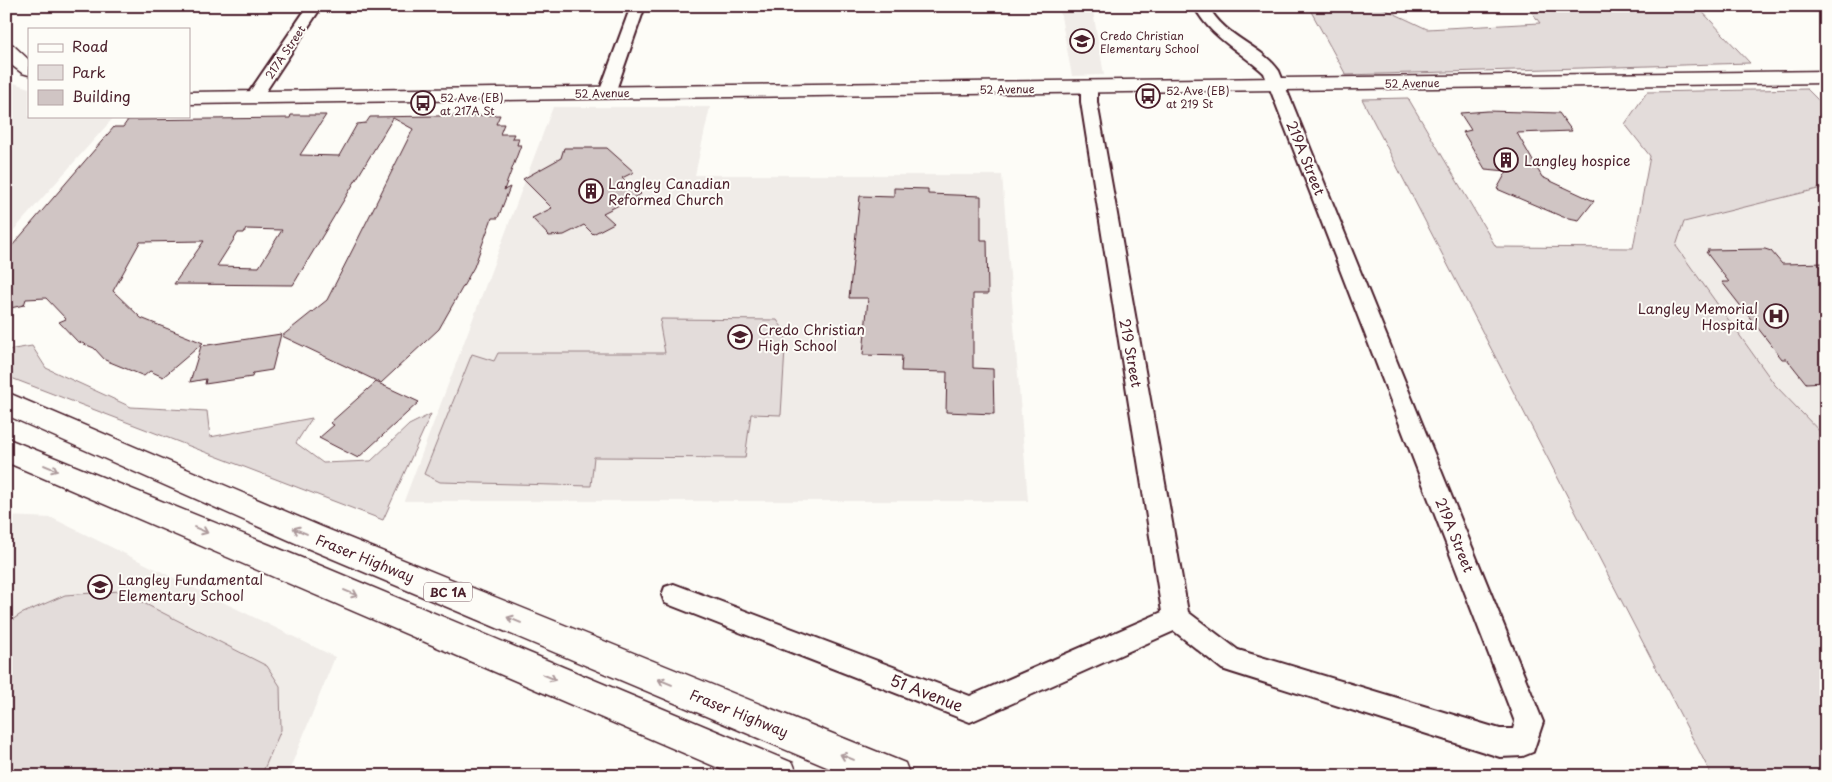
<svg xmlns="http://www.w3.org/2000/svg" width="1832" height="782" font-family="'Playpen Sans',sans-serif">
  <rect width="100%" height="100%" fill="#fdfcf7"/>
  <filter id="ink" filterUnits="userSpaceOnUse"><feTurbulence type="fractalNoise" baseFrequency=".02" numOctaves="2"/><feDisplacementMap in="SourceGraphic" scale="10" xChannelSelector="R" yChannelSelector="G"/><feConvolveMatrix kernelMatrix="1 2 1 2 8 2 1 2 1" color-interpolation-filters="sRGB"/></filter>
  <g filter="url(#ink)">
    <g fill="#f0ece8">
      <path d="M1059 6H1092L1104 75 1072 76Z"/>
      <path d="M14 83 29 88V116H115L6 239V86Z"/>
      <path d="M553 107H710L695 175H1002L1028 501H404Z"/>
      <path d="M1826 187V438L1775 385 1676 246 1684 222Z"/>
      <path d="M6 516 52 518 335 657 287 776H6Z"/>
    </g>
    <g fill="#e3dcda" stroke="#967e82">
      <path d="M1308 6H1378L1427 29 1540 23 1527 6H1697L1750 63 1346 75Z"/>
      <path d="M1807 89 1826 108V187L1684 222 1676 246 1775 385 1826 438V776H1712L1362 99 1408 98 1496 247 1633 248 1650 156 1625 124 1647 92Z"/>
      <path d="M661 319 777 320 786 333 781 415 751 414 745 458 594 457 591 486 440 482 424 474 472 354 494 361 498 353H665L660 326Z"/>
      <path d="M32 346 46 368 131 407 207 411 210 437 312 418 296 443 323 463 371 461 409 425 431 414 383 520 6 376V349L8 350Z"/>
      <path d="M120 591 267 666 280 686 281 730 261 776H6V624L21 614 65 595Z"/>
    </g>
    <g fill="#d0c5c4" stroke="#4a1f2b" fill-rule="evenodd">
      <path d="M1488 111 1559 113 1572 131 1517 133 1542 177 1594 201 1579 220 1563 217 1497 189 1507 171 1485 169 1463 132 1471 130 1460 113Z"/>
      <path d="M291 115H326L300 155 339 156 357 124 366 123 370 117 500 115 496 124H504L500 134H514L512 138H519L517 145H521L504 190 510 187 498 218H492L474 267 439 329 381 383 282 336 327 300 357 241 413 129 393 118 293 285 174 284 204 241 140 242 113 291 141 318 203 343 163 377 150 371 144 376 105 360 94 348 77 341 59 322 66 319 46 298 26 299 24 305 6 309V253L114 127H123L128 120 290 118ZM246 229 282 230 259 267 217 266 238 233H244Z"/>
      <path d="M564 148H607L634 172 622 178 641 194 603 213 614 223 593 234 584 225 564 235 549 236 532 218 552 208 523 179 561 158Z"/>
      <path d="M894 188 928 189V194L981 196V240H987L988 294H973V368L993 369 994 414 946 412 947 372 901 371 902 356 863 355 868 298H849L860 196 894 197Z"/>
      <path d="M1765 249 1771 251 1782 264 1826 263V382L1806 383 1787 359H1782L1722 282H1729L1706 252H1709L1707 250Z"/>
      <path d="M281 334 272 370 253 373 252 377 205 384 206 379 190 382 201 346Z"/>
      <path d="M376 382 419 402 358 458 319 438 334 425 330 423Z"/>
    </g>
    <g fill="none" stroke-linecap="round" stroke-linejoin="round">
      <g stroke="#4a1f2b" stroke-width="4">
        <g id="street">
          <path d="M308 6H322L260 100H248L246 97Z"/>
          <path d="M631 6H645L615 93 613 96H601L599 93Z"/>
          <path d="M1194 6H1208C1226 39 1260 44 1279 71L1543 722 1533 752 1523 756 1500 757 1231 672 1222 669 1174 631 970 722 665 603 662 595 665 587 674 584 970 696 1162 612 1081 102V88L1083 85H1095L1097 88V102L1188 612 1238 650 1500 729H1513L1515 722 1264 73C1239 50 1210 37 1194 6Z"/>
        </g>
      </g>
      <g stroke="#4a1f2b" stroke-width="3">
        <g id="secondary">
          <path d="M6 43 13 45 29 60V75L22 73 6 61Z"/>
          <path d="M1826 71V83L189 104V92Z"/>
        </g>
      </g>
      <g stroke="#4a1f2b" stroke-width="3">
        <g id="primary">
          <path d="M6 392 322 527 905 763 910 776H848L300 545 6 415Z"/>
          <path d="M6 438 319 565 793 763 798 776H737L6 462Z"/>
        </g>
      </g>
      <use href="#street" fill="#fdfcf7" fill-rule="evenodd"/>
      <use href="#secondary" fill="#fdfcf7" fill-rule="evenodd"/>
      <use href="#primary" fill="#fdfcf7" fill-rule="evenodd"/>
    </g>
    <defs><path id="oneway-shaft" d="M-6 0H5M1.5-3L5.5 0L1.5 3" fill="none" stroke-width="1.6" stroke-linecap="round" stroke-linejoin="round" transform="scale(1.25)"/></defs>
    <g stroke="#ac999b">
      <use href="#oneway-shaft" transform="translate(51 468) rotate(23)"/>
      <use href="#oneway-shaft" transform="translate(201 530) rotate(23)"/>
      <use href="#oneway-shaft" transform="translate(300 531) rotate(-157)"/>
      <use href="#oneway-shaft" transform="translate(351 593) rotate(23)"/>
      <use href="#oneway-shaft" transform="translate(514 620) rotate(-158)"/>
      <use href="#oneway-shaft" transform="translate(549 677) rotate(23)"/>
      <use href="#oneway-shaft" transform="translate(665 682) rotate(-158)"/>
      <use href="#oneway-shaft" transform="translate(847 757) rotate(-158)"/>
    </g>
  </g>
  <defs>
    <g id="school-ring" transform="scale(1.25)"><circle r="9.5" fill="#fdfcf7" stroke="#4a1f2b" stroke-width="1.5"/><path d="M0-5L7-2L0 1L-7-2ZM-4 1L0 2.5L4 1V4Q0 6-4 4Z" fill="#4a1f2b"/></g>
    <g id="bus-ring" transform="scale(1.25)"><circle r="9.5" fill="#fdfcf7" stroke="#4a1f2b" stroke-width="1.5"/><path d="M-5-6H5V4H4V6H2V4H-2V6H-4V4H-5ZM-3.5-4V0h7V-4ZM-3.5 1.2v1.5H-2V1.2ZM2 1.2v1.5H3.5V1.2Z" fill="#4a1f2b"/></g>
    <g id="building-ring" transform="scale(1.25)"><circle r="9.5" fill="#fdfcf7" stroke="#4a1f2b" stroke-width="1.5"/><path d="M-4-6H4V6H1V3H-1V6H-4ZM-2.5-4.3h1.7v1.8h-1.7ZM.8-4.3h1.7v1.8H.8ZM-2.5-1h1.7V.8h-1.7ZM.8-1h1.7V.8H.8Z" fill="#4a1f2b"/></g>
    <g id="hospital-ring" transform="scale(1.25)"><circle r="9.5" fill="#fdfcf7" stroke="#4a1f2b" stroke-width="1.5"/><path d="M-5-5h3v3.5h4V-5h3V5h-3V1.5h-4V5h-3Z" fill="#4a1f2b"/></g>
  </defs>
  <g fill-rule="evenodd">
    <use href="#school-ring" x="1082" y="41"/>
    <use href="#bus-ring" x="1148" y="96"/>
    <use href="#bus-ring" x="423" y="103"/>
    <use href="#building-ring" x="1506" y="160"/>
    <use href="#building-ring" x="591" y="191"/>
    <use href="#hospital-ring" x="1776" y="316"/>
    <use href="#school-ring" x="740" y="337"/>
    <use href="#school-ring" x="100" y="587"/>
  </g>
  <g text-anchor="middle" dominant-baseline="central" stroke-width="4" stroke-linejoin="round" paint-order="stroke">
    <g font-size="11" fill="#4a1f2b" stroke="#fdfcf7" text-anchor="start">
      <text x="1100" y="35">Credo Christian<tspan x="1100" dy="13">Elementary School</tspan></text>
      <text x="1166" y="90">52 Ave (EB)<tspan x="1166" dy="13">at 219 St</tspan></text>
      <text x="440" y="97">52 Ave (EB)<tspan x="440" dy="13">at 217A St</tspan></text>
    </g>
    <g font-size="11" fill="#4a1f2b" stroke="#fdfcf7">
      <text transform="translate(285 52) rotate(-56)">217A Street</text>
      <text transform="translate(1412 83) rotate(-1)">52 Avenue</text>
      <text transform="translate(1007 89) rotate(-1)">52 Avenue</text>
      <text transform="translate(602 93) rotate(-1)">52 Avenue</text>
    </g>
    <rect fill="#fdfcf7" stroke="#806168" stroke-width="1" x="424" y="582.5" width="48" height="19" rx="4"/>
    <g font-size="12" font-weight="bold" fill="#4a1f2b">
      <text x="448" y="592">BC 1A</text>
    </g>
    <g font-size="14" fill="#4a1f2b" stroke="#fdfcf7">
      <text transform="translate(1306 158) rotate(68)">219A Street</text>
      <text transform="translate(1131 353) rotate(80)">219 Street</text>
      <text transform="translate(1455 535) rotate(68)">219A Street</text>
      <text transform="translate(365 558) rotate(22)">Fraser Highway</text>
      <text transform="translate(739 713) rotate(22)">Fraser Highway</text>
    </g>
    <g font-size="14" fill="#4a1f2b" stroke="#fdfcf7" text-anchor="start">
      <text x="1524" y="160">Langley hospice</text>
      <text x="608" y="183">Langley Canadian<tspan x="608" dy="16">Reformed Church</tspan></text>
      <text x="1758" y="308" text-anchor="end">Langley Memorial<tspan x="1758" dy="16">Hospital</tspan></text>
      <text x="758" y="329">Credo Christian<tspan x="758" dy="16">High School</tspan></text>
      <text x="118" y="579">Langley Fundamental<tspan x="118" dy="16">Elementary School</tspan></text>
    </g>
    <g font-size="16" fill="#4a1f2b" stroke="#fdfcf7">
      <text transform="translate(927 692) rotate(21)">51 Avenue</text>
    </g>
  </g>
  <rect width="1832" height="782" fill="none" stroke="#fdfcf7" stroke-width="25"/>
  <rect x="12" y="12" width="1807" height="757" fill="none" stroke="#4a1f2b" stroke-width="2" filter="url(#ink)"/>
  <rect x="28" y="28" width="162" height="90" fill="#fdfcf7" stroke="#b5a4a5"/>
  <rect x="38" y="44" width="25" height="8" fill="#fdfcf7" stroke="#b5a4a5"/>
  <text x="72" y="52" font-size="15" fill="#4a1f2b">Road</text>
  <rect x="38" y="65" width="25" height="15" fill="#e3dcda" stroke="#b5a4a5"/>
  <text x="72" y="78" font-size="15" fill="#4a1f2b">Park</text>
  <rect x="38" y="90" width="25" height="15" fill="#d0c5c4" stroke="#b5a4a5"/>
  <text x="72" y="102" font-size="15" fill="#4a1f2b">Building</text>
</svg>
